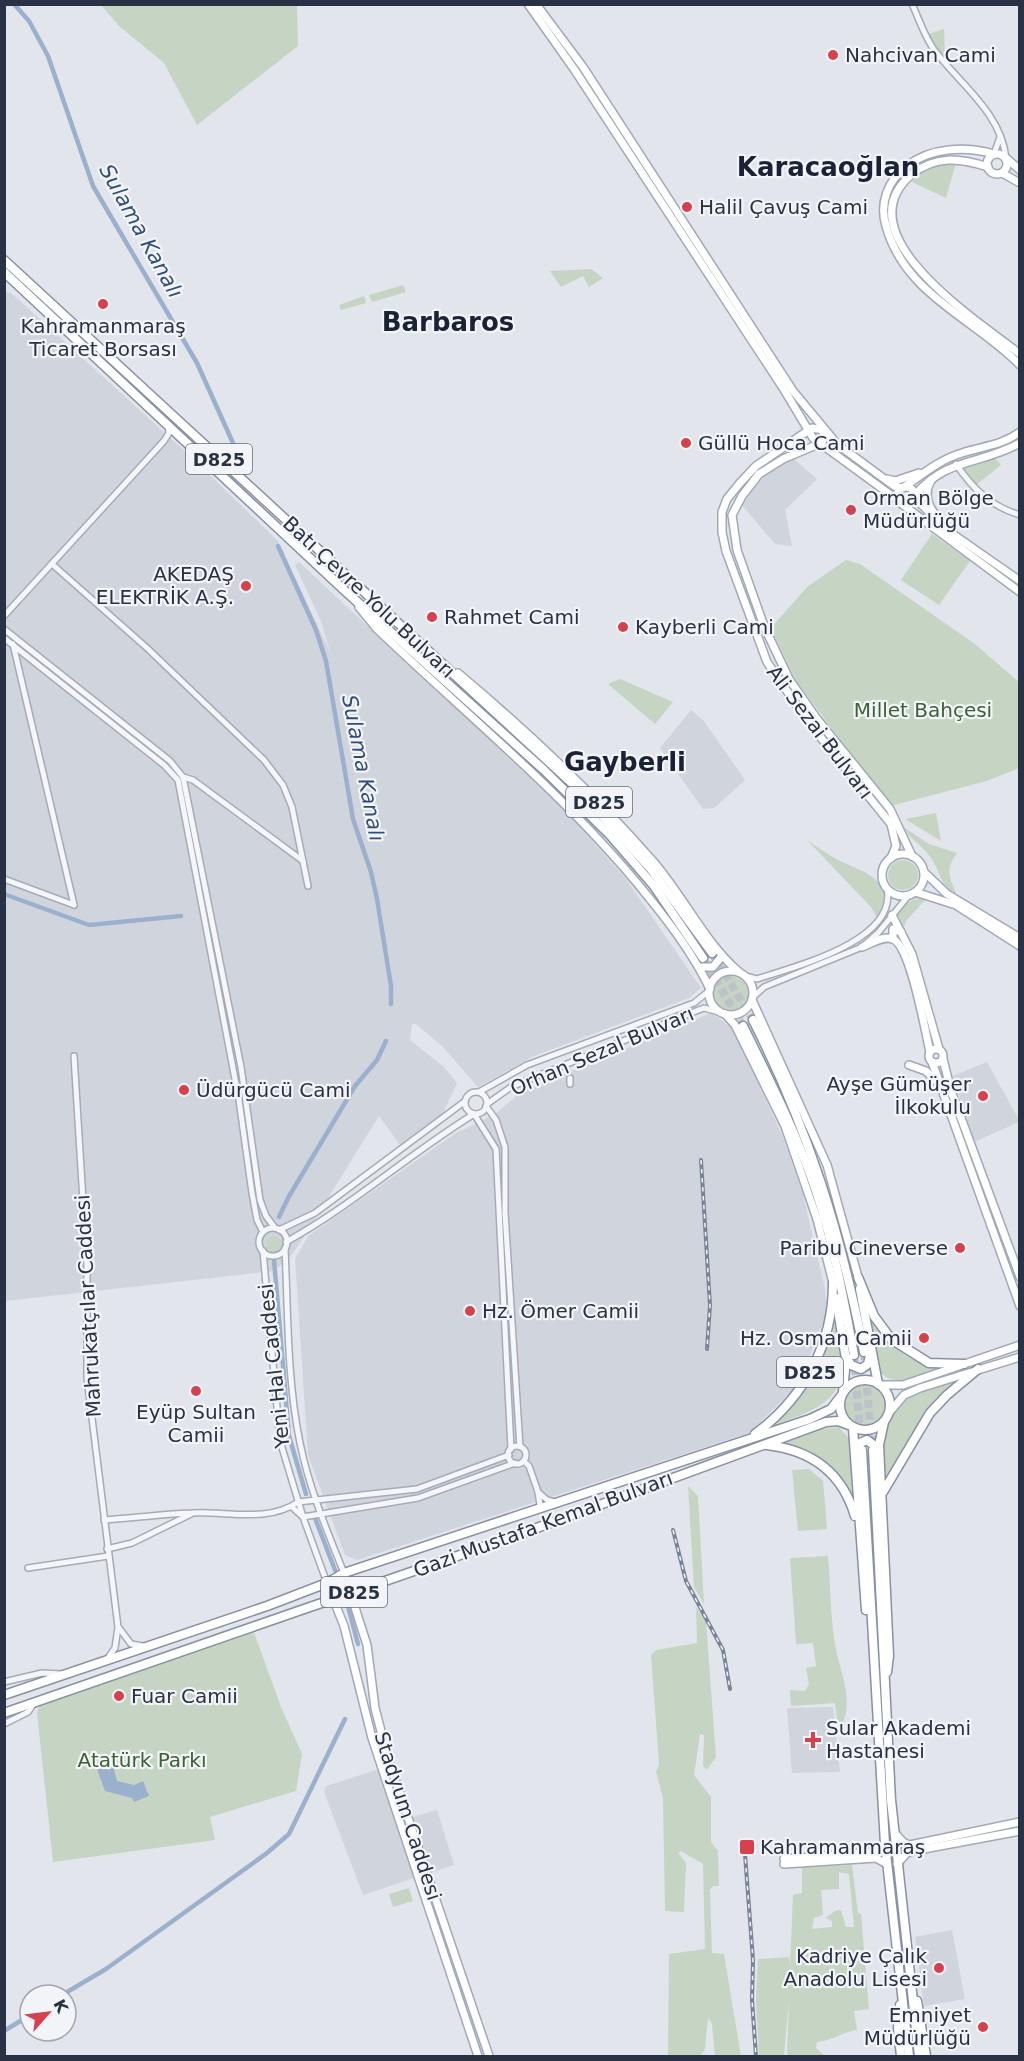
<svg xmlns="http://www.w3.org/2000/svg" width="1024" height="2061" font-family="'DejaVu Sans',sans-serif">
  <rect width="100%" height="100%" fill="#e2e5eb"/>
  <g fill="#d0d4dd">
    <path d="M4 292 11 293 188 454 278 541 330 652 321 621 295 565 299 562 562 807 626 879 701 988 689 998 534 1056 478 1087 443 1047 416 1024H412L410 1040 444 1067 457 1083 443 1113 400 1145 379 1116 300 1243 291 1256 274 1271 5 1301Z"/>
    <path d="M794 459 817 479 785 510 792 546 775 544 741 504 759 481 774 468Z"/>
    <path d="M691 710 703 720 745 780 714 808 703 809 660 748Z"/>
    <path d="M711 1013 734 1029 783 1137 803 1194 825 1289 827 1312 798 1385 749 1433 357 1560 345 1555 308 1455 295 1259 308 1236 456 1133 494 1115 521 1092Z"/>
    <path d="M987 1062 1019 1120 1017 1123 974 1142 953 1076Z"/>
    <path d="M833 1707 840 1772 792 1773 787 1708Z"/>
    <path d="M395 1764 413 1817 437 1810 454 1865 363 1895 324 1792 326 1786Z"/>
    <path d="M952 1930 965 1999 924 2006 915 1937Z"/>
  </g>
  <g fill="#c6d5c3" fill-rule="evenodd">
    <path d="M101 5H297L298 46 197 125 164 63 119 26Z"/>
    <path d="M944 29 945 55H942L928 34Z"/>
    <path d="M951 162 956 163 946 198 912 182C920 169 937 164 951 162Z"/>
    <path d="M591 269 603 278 589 287 583 276 561 287 550 271Z"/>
    <path d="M403 285 406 292 372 302 369 295Z"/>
    <path d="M364 296 366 303 341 310 339 305Z"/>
    <path d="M994 457 1001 465 976 485 963 469V465Z"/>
    <path d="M932 534 970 561 939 605 901 580Z"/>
    <path d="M846 560 860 564 975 644 1019 682V768L987 781 894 805 885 799 796 681 771 628 807 587Z"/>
    <path d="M620 679 673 702 655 724 608 684Z"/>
    <path d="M936 813 941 841 905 819Z"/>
    <path d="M902 826 929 844 957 853C944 871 950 877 957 896 937 883 941 869 928 854 919 843 910 839 902 826Z"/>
    <path d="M806 839C816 846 827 854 838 860 860 871 882 874 887 902L878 919 871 907Z"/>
    <circle cx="903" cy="875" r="15"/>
    <path d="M927 898 906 921 904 927 898 915C904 902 913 898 927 898Z"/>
    <circle cx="730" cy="995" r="19"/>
    <circle cx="274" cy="1244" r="8"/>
    <path d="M865 1299C878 1336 901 1363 942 1368 921 1375 893 1392 877 1368Z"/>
    <path d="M834 1310C848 1382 851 1400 776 1424L809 1381Z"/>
    <path d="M962 1377 938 1400 885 1481C879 1403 892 1401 962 1377Z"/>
    <circle cx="864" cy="1405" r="22"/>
    <path d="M839 1427 852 1442 854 1497 826 1464 807 1451 781 1444 823 1429Z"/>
    <path d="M809 1469 823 1481 827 1529 798 1531 792 1470Z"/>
    <path d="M688 1486 698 1496 704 1604 694 1587Z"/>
    <path d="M828 1556C831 1588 830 1623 837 1654 842 1676 854 1705 841 1726H838L835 1703 791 1706 790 1690 805 1691 809 1684 806 1668 816 1666 813 1643 796 1644 790 1558Z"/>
    <path d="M696 1607 706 1621 716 1757 707 1770 703 1766 704 1735 700 1734 694 1775 711 1797V1842L718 1851 719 1886H713L710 1890 712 1953 724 1954 741 2056H715L712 2024 708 2018 705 2049 700 2056H668L669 1954 705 1949 703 1864 681 1851 678 1853 686 1863 684 1912 665 1911 663 1798 656 1772 659 1764 651 1655 656 1650 697 1643Z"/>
    <path d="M252 1627 281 1707 302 1754 296 1791 210 1817 215 1840 53 1862 37 1713 40 1703Z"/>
    <path d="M852 1865 858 1913 861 1914 869 2009 854 2011 857 2030C840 2033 834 2040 817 2042L816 2048 825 2056H787L789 2000 784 2056H759L756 2002 758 1959 789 1957 790 1966 793 1895 802 1893V1867ZM839 1872 849 1874 854 1927H846L841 1910 835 1911 825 1918 832 1921V1927L812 1929 814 1918 823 1915 821 1890 839 1889Z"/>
    <path d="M409 1888 413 1901 393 1907 389 1894Z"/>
  </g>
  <path fill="#9bb0cd" d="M111 1758 117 1781 134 1785 143 1781 149 1796 134 1802 132 1798 105 1791 95 1764Z"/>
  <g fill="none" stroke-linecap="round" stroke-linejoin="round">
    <g stroke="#9bb0cd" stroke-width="4.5">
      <path d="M14 4 29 21 48 56 93 186 197 363 246 472"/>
      <path d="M278 546 316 630 326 661 353 819 371 872 377 899 391 986V1004"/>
      <path d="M4 894 89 925 181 916"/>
      <path d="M279 1217 288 1198 355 1086 377 1060 386 1041"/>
      <path d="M274 1260 289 1436 306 1494"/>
      <path d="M315 1518 335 1570"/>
      <path d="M346 1599 358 1644"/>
      <path d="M62 1995 106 1969 267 1853 289 1834 345 1719"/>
      <path d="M4 2031 30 2015"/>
    </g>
    <g stroke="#bdc1ca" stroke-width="8" stroke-dasharray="8 4" stroke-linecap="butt">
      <path d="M712 953 753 1020"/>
      <path d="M703 958 743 1026"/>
      <path d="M864 1352 872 1447"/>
      <path d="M854 1355 861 1447"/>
    </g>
    <g stroke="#a7abb6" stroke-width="8">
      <g id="minor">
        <path d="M912 4C919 19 925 38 935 51 961 85 1001 113 1006 158"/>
        <path d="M994 154 1000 137"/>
        <path d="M956 464C973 489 990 506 1020 515"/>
        <path d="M52 564 147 648 264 760 283 785 292 807 308 886"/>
        <path d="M4 616 164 441 169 433 168 425"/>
        <path d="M4 629 170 761 183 777 241 1067 260 1200 266 1216 275 1228"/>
        <path d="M4 638 164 765 178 780 239 1100 252 1193 257 1220 263 1232"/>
        <path d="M13 644 74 905"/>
        <path d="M183 777 193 780 303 861"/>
        <path d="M4 879 74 905"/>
        <path d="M745 976 757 979C796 966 898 941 887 888"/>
        <path d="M753 997 764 987 862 947 878 933 909 895"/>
        <path d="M74 1056 87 1265V1378L118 1627 115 1648 108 1658"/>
        <path d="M570 1084V1078"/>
        <circle cx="476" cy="1103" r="11"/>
        <path d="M479 1092 527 1065 694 1003 709 991"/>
        <path d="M487 1104 511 1087 696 1011 704 1008 719 1012"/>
        <path d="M486 1106 496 1120 505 1147V1213L520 1447"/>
        <circle cx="273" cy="1242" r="14"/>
        <path d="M279 1230 315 1213 464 1102"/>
        <path d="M286 1242C353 1205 409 1154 474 1114L496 1149 511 1449"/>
        <path d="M285 1248C288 1312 287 1380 300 1443 309 1488 327 1531 344 1573"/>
        <path d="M263 1251 280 1441 303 1517 327 1583"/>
        <circle cx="517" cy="1455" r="9"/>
        <path d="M524 1461 529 1466 538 1492"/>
        <path d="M292 1507 303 1517 418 1498 515 1463"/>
        <path d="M538 1509 540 1505 538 1492 547 1500 555 1502"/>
        <path d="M104 1520C133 1518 163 1514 192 1513 226 1511 268 1523 298 1502L417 1489 509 1455"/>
        <path d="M107 1549 132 1543 191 1514"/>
        <path d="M28 1568 108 1556"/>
        <path d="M119 1628 131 1644 143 1646"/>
        <path d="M4 1682 42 1673 62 1674"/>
        <path d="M4 1724 28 1712 34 1703"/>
      </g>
    </g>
    <g stroke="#a1a8b7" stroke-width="10">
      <g id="major">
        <path d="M528 4 574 69 783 388 813 438 899 501"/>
        <path d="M536 4 583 67 793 391 837 444 894 486 902 488"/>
        <path d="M994 154C966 146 931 147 907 166 888 180 879 203 886 226 905 295 974 318 1020 365"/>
        <circle cx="997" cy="164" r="10"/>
        <path d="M1006 158 1020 170"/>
        <path d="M988 167C960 158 935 155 911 175 841 235 981 323 1020 354"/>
        <path d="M1002 173 1020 183"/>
        <path d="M823 430 812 428 756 466 740 483 727 499 722 512V532L726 551 767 662 809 723 891 824 896 846 891 858"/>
        <path d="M823 430 824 438 821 443 783 459 759 474 742 496 732 515 737 550 764 626 789 679 817 719 890 809 912 856"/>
        <path d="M887 479 895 481 919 473"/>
        <path d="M932 479C924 491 926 502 934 513"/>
        <circle cx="906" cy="496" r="9"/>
        <path d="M904 487C923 474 939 460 962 453 983 446 1001 446 1020 432"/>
        <path d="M915 495C947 457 981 465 1020 443"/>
        <path d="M915 498 947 530 1020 581"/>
        <path d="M903 505 1020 592"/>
        <path d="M359 607 377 629C468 716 567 796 646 894 670 923 694 955 710 989"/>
        <path d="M458 673C527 731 593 793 652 860 683 895 704 942 739 972"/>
        <circle cx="903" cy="875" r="21"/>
        <path d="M924 872 947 894 1020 938"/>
        <path d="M915 892 956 905 1020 946"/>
        <path d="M892 915 912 954 939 1049"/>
        <path d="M893 939V929L901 932"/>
        <path d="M862 947C871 944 883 935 893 939 911 947 925 1031 930 1052"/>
        <path d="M699 967H713L722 956"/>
        <circle cx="731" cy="993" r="22"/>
        <path d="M752 1000 827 1165 858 1277"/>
        <path d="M725 1014 735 1025 785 1126 817 1219 833 1283"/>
        <circle cx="936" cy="1056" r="7"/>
        <path d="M943 1059 951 1091 1020 1277"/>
        <path d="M932 1062 1020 1306"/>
        <path d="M909 1065 926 1071 937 1082"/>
        <path d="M880 1385H903L1020 1345"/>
        <path d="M888 1414 904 1395 920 1388 1020 1357"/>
        <path d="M344 1573 367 1645 375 1708 389 1762 489 2056"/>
        <path d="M327 1583 344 1626 372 1738 478 2056"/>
        <path d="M895 1833 904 1843 910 1845 1020 1822"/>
        <path d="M784 1859 874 1852 885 1844"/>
        <path d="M784 1864 876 1858 887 1864"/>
        <path d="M897 1864 907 1853 913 1851 1020 1831"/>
      </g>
    </g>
    <g stroke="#8891a3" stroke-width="11">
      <g id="highway">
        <path d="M4 260 575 786 650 868 712 953"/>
        <path d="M4 272 343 589 544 770 610 835 654 886 703 958"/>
        <path d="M753 1020C809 1131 840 1230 864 1352"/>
        <path d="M743 1026C770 1081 798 1136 817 1194 834 1246 844 1301 854 1355"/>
        <path d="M858 1277 874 1316 891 1339 929 1363 964 1364"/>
        <path d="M860 1289 878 1384"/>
        <path d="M836 1298 846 1359 843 1392"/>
        <path d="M847 1358 851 1365 861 1369 868 1364 870 1355"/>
        <circle cx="865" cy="1405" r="25"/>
        <path d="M884 1422 879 1445 889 1656 887 1672"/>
        <path d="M853 1428 866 1610"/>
        <path d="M755 1434C804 1398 833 1344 833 1283"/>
        <path d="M767 1445C811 1450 842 1472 855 1516"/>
        <path d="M856 1450 860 1443 867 1440 879 1449"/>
        <path d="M862 1450 885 1844 909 2056"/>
        <path d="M873 1450 891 1800 919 2056"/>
        <path d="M883 1492 930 1413 947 1395 978 1369"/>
        <path d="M4 1695 267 1606 327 1583 344 1573 810 1419 831 1409 841 1396"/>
        <path d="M4 1713 512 1537 826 1422 838 1421 849 1425"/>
        <path d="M917 2001 926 2056"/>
        <path d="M900 2005 898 2028 901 2056"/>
      </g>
    </g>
    <use href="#minor" stroke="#f5f6f9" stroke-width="5"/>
    <use href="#major" stroke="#fff" stroke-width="7"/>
    <use href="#highway" stroke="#fff" stroke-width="8"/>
    <g stroke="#7a8396" stroke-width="4">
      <g id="rail">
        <path d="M701 1160 710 1305 707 1349"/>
        <path d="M673 1530 686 1581 723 1650 730 1689"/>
        <path d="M744 1841 753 1960 752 2000 756 2056"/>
      </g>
    </g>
    <use href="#rail" stroke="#f2f4f8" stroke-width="1.5" stroke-dasharray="4.5" stroke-linecap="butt"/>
  </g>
  <g fill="#d5424e" stroke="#f2f4f8" stroke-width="2">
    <circle cx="833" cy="55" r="6"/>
    <circle cx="687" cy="207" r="6"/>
    <circle cx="103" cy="304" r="6"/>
    <circle cx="686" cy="443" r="6"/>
    <circle cx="851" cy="510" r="6"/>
    <circle cx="246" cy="586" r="6"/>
    <circle cx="432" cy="617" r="6"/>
    <circle cx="623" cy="627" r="6"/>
    <circle cx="184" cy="1090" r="6"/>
    <circle cx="983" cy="1096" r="6"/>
    <circle cx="960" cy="1248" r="6"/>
    <circle cx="470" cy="1311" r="6"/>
    <circle cx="924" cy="1338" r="6"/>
    <circle cx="196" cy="1391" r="6"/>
    <circle cx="119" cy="1696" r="6"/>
    <path d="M810 1731h6v6h6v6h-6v6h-6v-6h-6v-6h6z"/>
    <rect x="739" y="1839" width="16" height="16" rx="3"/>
    <circle cx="939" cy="1968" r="6"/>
    <circle cx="983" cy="2027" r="6"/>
  </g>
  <g text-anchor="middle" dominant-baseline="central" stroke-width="4.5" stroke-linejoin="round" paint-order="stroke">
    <g fill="#f2f4f8" stroke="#656c7a" stroke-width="1.5">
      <rect x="186" y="444" width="66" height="30" rx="4.5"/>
      <rect x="566" y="787" width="66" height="30" rx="4.5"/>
      <rect x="777" y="1357" width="66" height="30" rx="4.5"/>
      <rect x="321" y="1577" width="66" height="30" rx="4.5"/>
    </g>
    <g font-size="18" font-weight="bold" fill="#293144">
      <text x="219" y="459">D825</text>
      <text x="599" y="802">D825</text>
      <text x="810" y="1372">D825</text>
      <text x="354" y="1592">D825</text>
    </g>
    <g font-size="20" fill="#293144" stroke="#f2f4f8" text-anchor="start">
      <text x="845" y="55">Nahcivan Cami</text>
      <text x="699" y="207">Halil Çavuş Cami</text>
      <text x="103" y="326" text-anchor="middle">Kahramanmaraş<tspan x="103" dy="23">Ticaret Borsası</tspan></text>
      <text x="698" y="443">Güllü Hoca Cami</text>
      <text x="863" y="498">Orman Bölge<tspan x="863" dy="23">Müdürlüğü</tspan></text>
      <text x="234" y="574" text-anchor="end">AKEDAŞ<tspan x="234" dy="23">ELEKTRİK A.Ş.</tspan></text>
      <text x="444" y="617">Rahmet Cami</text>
      <text x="635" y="627">Kayberli Cami</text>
      <text x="971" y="1084" text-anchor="end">Ayşe Gümüşer<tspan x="971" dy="23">İlkokulu</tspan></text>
      <text x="196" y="1090">Üdürgücü Cami</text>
      <text x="948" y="1248" text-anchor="end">Paribu Cineverse</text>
      <text x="482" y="1311">Hz. Ömer Camii</text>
      <text x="912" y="1338" text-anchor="end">Hz. Osman Camii</text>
      <text x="196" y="1412" text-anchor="middle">Eyüp Sultan<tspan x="196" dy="23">Camii</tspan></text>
      <text x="131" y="1696">Fuar Camii</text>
      <text x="826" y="1728">Sular Akademi<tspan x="826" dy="23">Hastanesi</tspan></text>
      <text x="760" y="1847">Kahramanmaraş</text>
      <text x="927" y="1956" text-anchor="end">Kadriye Çalık<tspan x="927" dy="23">Anadolu Lisesi</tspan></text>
      <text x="971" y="2015" text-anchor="end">Emniyet<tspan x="971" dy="23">Müdürlüğü</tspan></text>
    </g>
    <g font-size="20" fill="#293144" stroke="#f2f4f8">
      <text transform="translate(369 597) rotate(43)">Batı Çevre Yolu Bulvarı</text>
      <text transform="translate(820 732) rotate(53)">Ali Sezai Bulvarı</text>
      <text transform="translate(602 1051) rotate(-23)">Orhan Sezal Bulvarı</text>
      <text transform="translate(88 1306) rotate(-93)">Mahrukatçılar Caddesi</text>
      <text transform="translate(274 1366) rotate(-96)">Yeni Hal Caddesi</text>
      <text transform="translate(543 1524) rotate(-20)">Gazi Mustafa Kemal Bulvarı</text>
      <text transform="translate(408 1816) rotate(72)">Stadyum Caddesi</text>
    </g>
    <g font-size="20" fill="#3b6135" stroke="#f2f4f8">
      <text x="923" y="710">Millet Bahçesi</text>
      <text x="142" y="1760">Atatürk Parkı</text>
    </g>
    <g font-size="21" font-style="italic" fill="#314d7a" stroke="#f2f4f8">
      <text transform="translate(141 231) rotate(61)">Sulama Kanalı</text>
      <text transform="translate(363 768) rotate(79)">Sulama Kanalı</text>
    </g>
    <g font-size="26" font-weight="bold" fill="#1b2235" stroke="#f2f4f8">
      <text x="828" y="167">Karacaoğlan</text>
      <text x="448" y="322">Barbaros</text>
      <text x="625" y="762">Gayberli</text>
    </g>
  </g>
  <rect width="1024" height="2061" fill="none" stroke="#293144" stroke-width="12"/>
  <g transform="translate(48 2013) rotate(62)"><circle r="28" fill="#f2f4f8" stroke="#a2a6b0" stroke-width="1.5"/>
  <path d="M0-4.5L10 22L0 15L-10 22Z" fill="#d5424e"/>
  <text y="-9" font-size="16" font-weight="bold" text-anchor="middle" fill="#293144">K</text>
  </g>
</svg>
